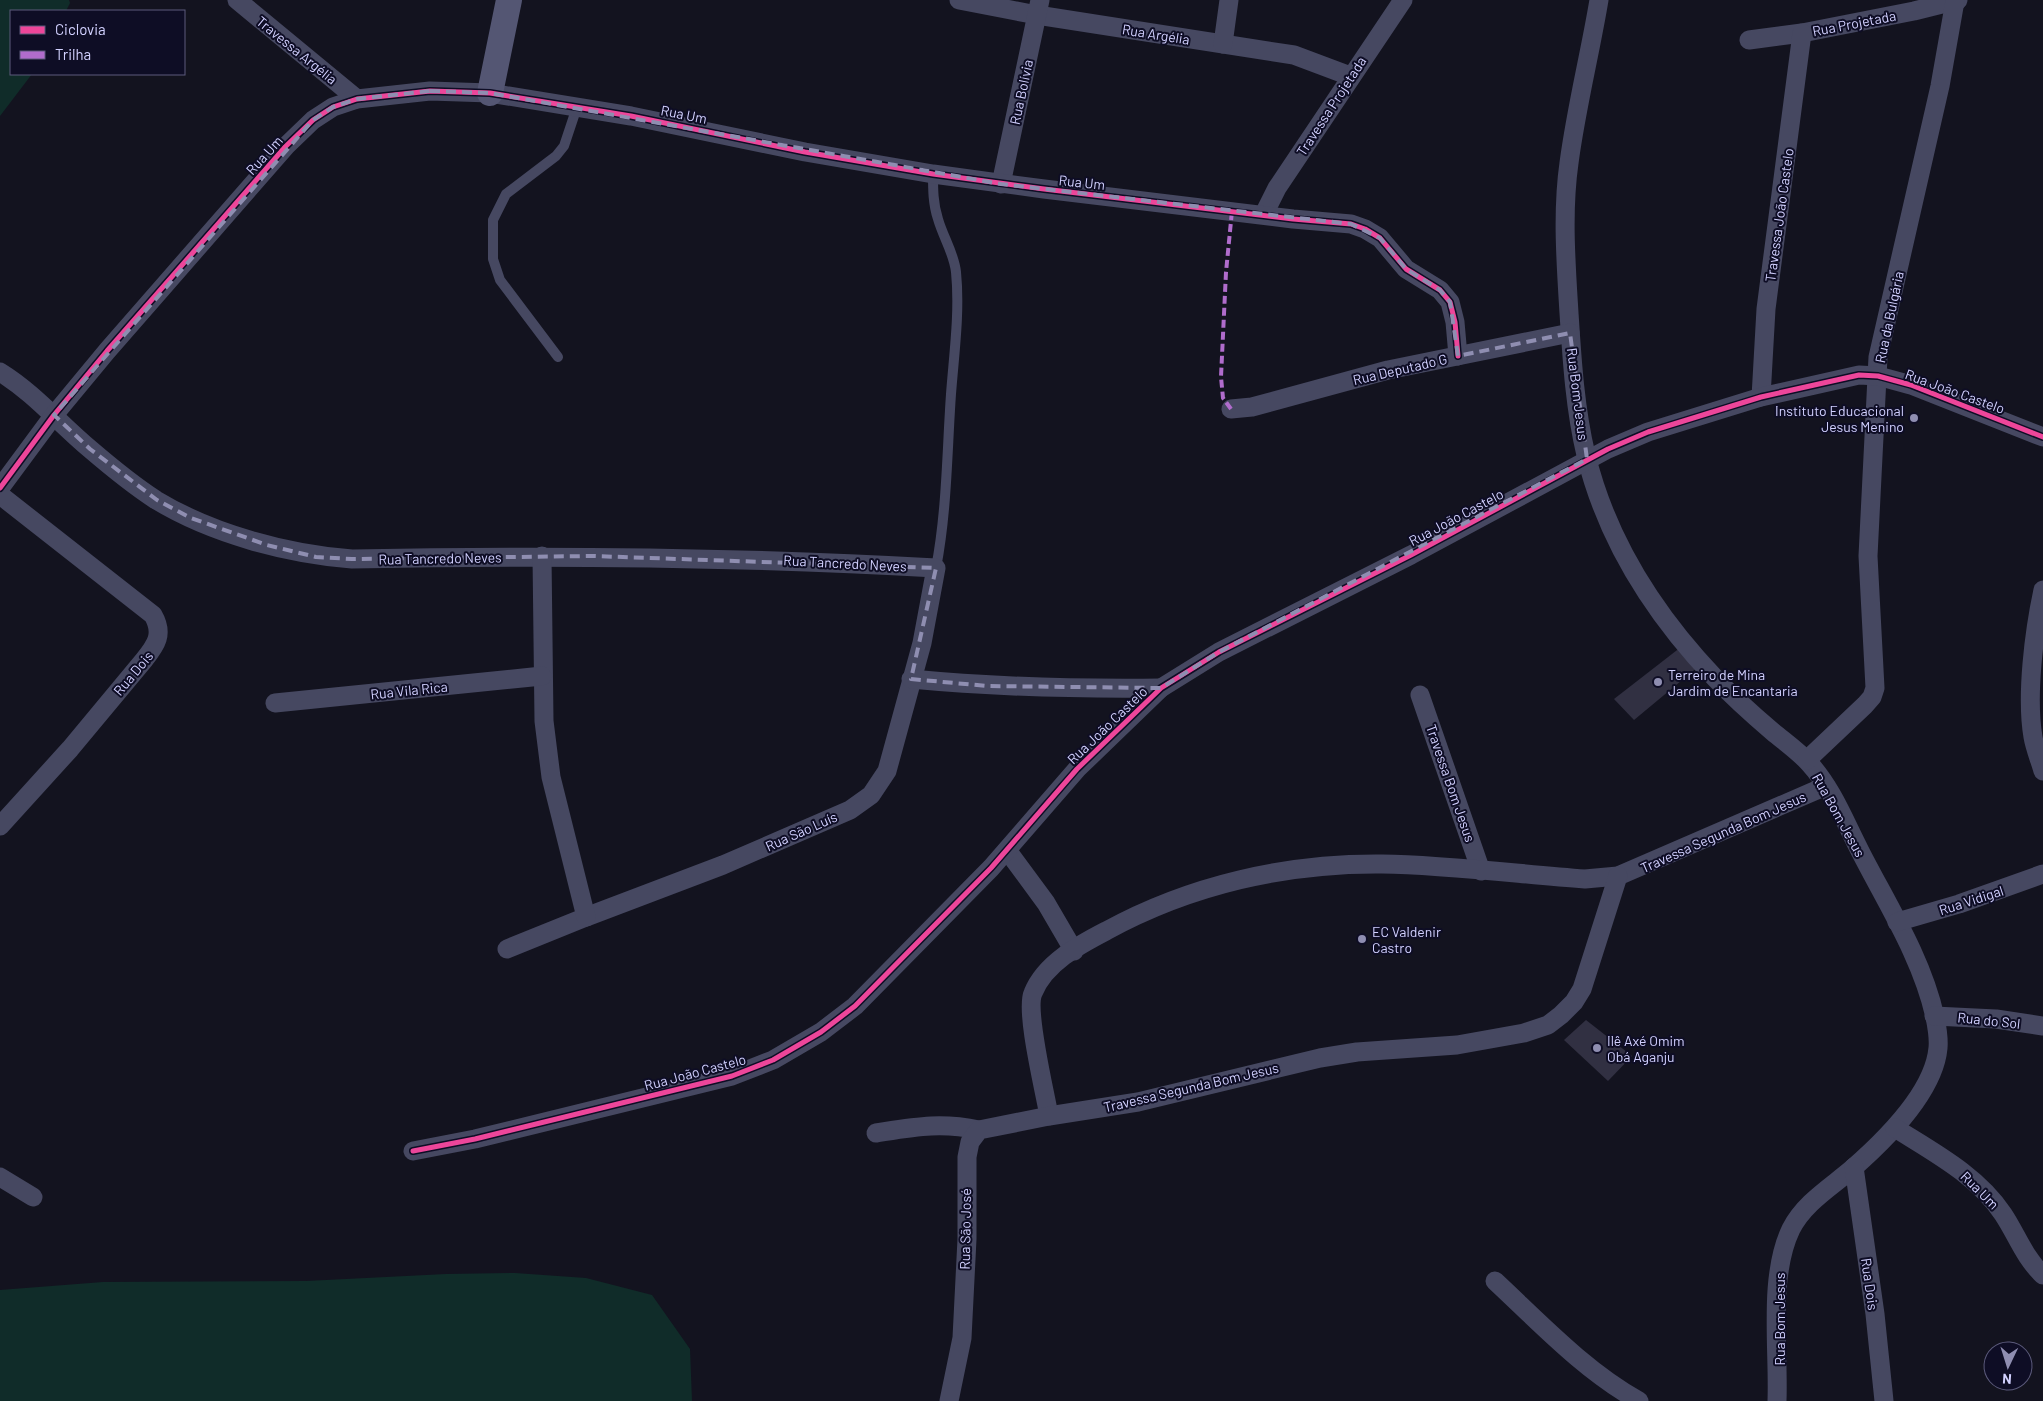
<svg xmlns="http://www.w3.org/2000/svg" width="2043" height="1401" font-family="Barlow,sans-serif">
  <rect width="100%" height="100%" fill="#13131f"/>
  <g fill="#102c29">
    <path d="M0 0H69L70 3 66 11H11V74H32L0 116Z"/>
    <path d="M515 1273 586 1278 652 1295 690 1349 692 1401H0V1290L103 1282 306 1281 446 1274Z"/>
  </g>
  <g fill="#313042">
    <path d="M1681 647 1699 666 1634 720 1614 699Z"/>
    <path d="M1586 1020 1632 1056 1608 1081 1564 1040Z"/>
  </g>
  <g fill="none" stroke-linecap="round" stroke-linejoin="round">
    <g stroke="#464861" stroke-width="10">
      <path d="M933 174C933 189 933 204 938 219 943 237 954 253 956 272 960 312 954 354 951 394 947 451 947 511 936 568"/>
      <path d="M558 357 500 280 493 259V220L506 194 556 156 564 146 577 107"/>
    </g>
    <g stroke="#464861" stroke-width="19">
      <path d="M237 0 357 99"/>
      <path d="M959 0 1037 15 1294 55 1350 76"/>
      <path d="M1599 0C1590 54 1576 109 1569 163 1562 212 1566 264 1569 313 1572 360 1575 409 1586 455 1607 541 1654 614 1715 678 1733 697 1753 715 1773 732 1785 742 1798 751 1809 763 1832 788 1845 822 1860 851 1887 904 1922 958 1935 1017 1937 1027 1939 1038 1938 1048 1934 1092 1884 1141 1852 1169 1831 1187 1804 1203 1791 1229 1768 1277 1779 1348 1777 1401"/>
      <path d="M1749 40 1802 33 1914 11 1958 0"/>
      <path d="M1223 44 1229 0"/>
      <path d="M1001 184 1040 0"/>
      <path d="M1264 214 1277 188 1403 0"/>
      <path d="M0 372C34 393 59 423 90 449 111 467 133 485 156 500 212 534 287 554 352 559 547 555 741 557 936 568L922 643 887 771 871 795 850 810 723 865 586 917 507 949"/>
      <path d="M1761 397 1766 309 1802 33"/>
      <path d="M1231 409 1252 407 1388 370 1570 333"/>
      <path d="M0 488 54 415 107 351 286 146 313 120 333 107 357 99 430 91 490 93 631 116 805 152 933 174 1044 189 1293 219 1351 224 1365 229 1380 238 1406 269 1440 290 1450 302 1455 322 1458 356"/>
      <path d="M0 495 153 615C164 634 156 645 144 660L70 749 0 826"/>
      <path d="M542 556 544 721 551 777 586 917"/>
      <path d="M2043 590C2034 632 2026 696 2033 737 2035 749 2040 760 2043 771"/>
      <path d="M911 679C995 687 1077 689 1161 688"/>
      <path d="M1420 695 1481 871"/>
      <path d="M275 703 542 676"/>
      <path d="M1807 760 1865 705 1872 697 1875 688 1868 556 1878 357 1940 86 1955 1"/>
      <path d="M1007 850 1046 903 1074 951"/>
      <path d="M1897 922 1959 904 2043 874"/>
      <path d="M1934 1016 1996 1019 2043 1026"/>
      <path d="M1049 1116C1045 1092 1025 1011 1033 993 1045 963 1079 945 1106 931 1190 885 1286 863 1382 864 1449 865 1518 874 1585 879L1618 876 1826 786"/>
      <path d="M1895 1128C1933 1152 1977 1175 2003 1214 2017 1235 2024 1257 2043 1275"/>
      <path d="M876 1133C915 1127 940 1122 979 1130"/>
      <path d="M413 1151 475 1139 732 1076 773 1060 821 1032 855 1006 991 868 1077 769 1161 688 1219 652 1411 555 1608 449 1648 432 1761 397 1859 375 1878 376 1911 385 2043 437"/>
      <path d="M1854 1167 1875 1314 1884 1401"/>
      <path d="M0 1177 33 1197"/>
      <path d="M1495 1281C1540 1323 1585 1371 1639 1401"/>
      <path d="M949 1401 962 1338 967 1239V1157L970 1142 979 1130 1049 1116 1138 1102 1320 1058 1357 1052 1457 1045 1524 1033 1548 1025 1561 1015 1574 1002 1582 989 1618 876"/>
    </g>
    <path stroke="#545673" stroke-width="26" d="M490 93 509 0"/>
    <path stroke="#b06ccc" stroke-width="4" stroke-dasharray="8 4" stroke-linecap="butt" d="M1231 409 1223 398 1221 377 1226 272 1232 211"/>
    <g stroke="#0e0d25" stroke-width="8">
      <g id="cycleway">
        <path d="M0 488 54 415 107 351 286 146 313 120 333 107 357 99 430 91 490 93 631 116 805 152 933 174 1044 189 1293 219 1351 224 1365 229 1380 238 1406 269 1440 290 1450 302 1455 322 1458 356"/>
        <path d="M413 1151 475 1139 732 1076 773 1060 821 1032 855 1006 991 868 1077 769 1161 688 1219 652 1411 555 1608 449 1648 432 1761 397 1859 375 1878 376 1911 385 2043 437"/>
      </g>
    </g>
    <use href="#cycleway" stroke="#ed469a" stroke-width="5"/>
  </g>
  <path fill="none" stroke="#8f8eb1" stroke-width="4" stroke-dasharray="10 6" stroke-linejoin="round" d="M430 91 490 93 1001 184 1351 224 1380 238 1406 269 1440 290 1450 302 1458 356 1570 333 1587 459 1219 652 1161 688 987 686 911 679 936 568 593 556 352 559 316 557 267 545 191 518 157 500 90 449 54 415 313 120 333 107 357 99Z"/>
  <g fill="#8f8eb1" stroke="#0e0d25" stroke-width="2">
    <circle cx="1914" cy="418" r="5"/>
    <circle cx="1658" cy="682" r="5"/>
    <circle cx="1362" cy="939" r="5"/>
    <circle cx="1597" cy="1048" r="5"/>
  </g>
  <g text-anchor="middle" dominant-baseline="central" stroke-width="4" stroke-linejoin="round" paint-order="stroke">
    <g font-size="14" fill="#d2d1ff" stroke="#0e0d25">
      <text transform="translate(1854 23) rotate(-11)">Rua Projetada</text>
      <text transform="translate(1156 34) rotate(9)">Rua Argélia</text>
      <text transform="translate(297 50) rotate(39)">Travessa Argélia</text>
      <text transform="translate(1021 92) rotate(-78)">Rua Bolívia</text>
      <text transform="translate(1331 106) rotate(-57)">Travessa Projetada</text>
      <text transform="translate(684 114) rotate(11)">Rua Um</text>
      <text transform="translate(264 155) rotate(-48)">Rua Um</text>
      <text transform="translate(1082 182) rotate(6)">Rua Um</text>
      <text transform="translate(1779 215) rotate(-82)">Travessa João Castelo</text>
      <text transform="translate(1889 317) rotate(-78)">Rua da Bulgária</text>
      <text transform="translate(1400 369) rotate(-13)">Rua Deputado G</text>
      <text transform="translate(1955 391) rotate(20)">Rua João Castelo</text>
      <text transform="translate(1578 394) rotate(83)">Rua Bom Jesus</text>
      <text transform="translate(1456 517) rotate(-28)">Rua João Castelo</text>
      <text transform="translate(440 558) rotate(-1)">Rua Tancredo Neves</text>
      <text transform="translate(845 563) rotate(3)">Rua Tancredo Neves</text>
      <text transform="translate(133 673) rotate(-50)">Rua Dois</text>
      <text transform="translate(409 690) rotate(-6)">Rua Vila Rica</text>
      <text transform="translate(1107 725) rotate(-44)">Rua João Castelo</text>
      <text transform="translate(1451 783) rotate(71)">Travessa Bom Jesus</text>
      <text transform="translate(1839 815) rotate(61)">Rua Bom Jesus</text>
      <text transform="translate(801 831) rotate(-24)">Rua São Luís</text>
      <text transform="translate(1723 832) rotate(-24)">Travessa Segunda Bom Jesus</text>
      <text transform="translate(1971 900) rotate(-18)">Rua Vidigal</text>
      <text transform="translate(1989 1020) rotate(6)">Rua do Sol</text>
      <text transform="translate(695 1072) rotate(-15)">Rua João Castelo</text>
      <text transform="translate(1191 1087) rotate(-13)">Travessa Segunda Bom Jesus</text>
      <text transform="translate(1980 1190) rotate(45)">Rua Um</text>
      <text transform="translate(965 1229) rotate(-89)">Rua São José</text>
      <text transform="translate(1870 1284) rotate(82)">Rua Dois</text>
      <text transform="translate(1779 1319) rotate(-90)">Rua Bom Jesus</text>
    </g>
    <g font-size="14" fill="#d2d1ff" stroke="#0e0d25" text-anchor="start">
      <text x="1904" y="410" text-anchor="end">Instituto Educacional<tspan x="1904" dy="16">Jesus Menino</tspan></text>
      <text x="1668" y="674">Terreiro de Mina<tspan x="1668" dy="16">Jardim de Encantaria</tspan></text>
      <text x="1372" y="931">EC Valdenir<tspan x="1372" dy="16">Castro</tspan></text>
      <text x="1607" y="1040">Ilê Axé Omim<tspan x="1607" dy="16">Obá Aganju</tspan></text>
    </g>
  </g>
  <rect x="10" y="10" width="175" height="65" fill="#0e0d25" stroke="#5c5b7c"/>
  <rect x="20" y="26" width="25" height="8" fill="#ed469a" stroke="#5c5b7c"/>
  <text x="55" y="35" font-size="15" fill="#d2d1ff">Ciclovia</text>
  <rect x="20" y="51" width="25" height="8" fill="#b06ccc" stroke="#5c5b7c"/>
  <text x="55" y="60" font-size="15" fill="#d2d1ff">Trilha</text>
  <g transform="translate(2008 1366) rotate(184)"><circle r="24" fill="#0e0d25" stroke="#5c5b7c"/>
  <path d="M0-4L9 19L0 12L-9 19Z" fill="#8f8eb1"/>
  <text y="-8" font-size="14" font-weight="bold" text-anchor="middle" fill="#d2d1ff">N</text>
  </g>
</svg>
